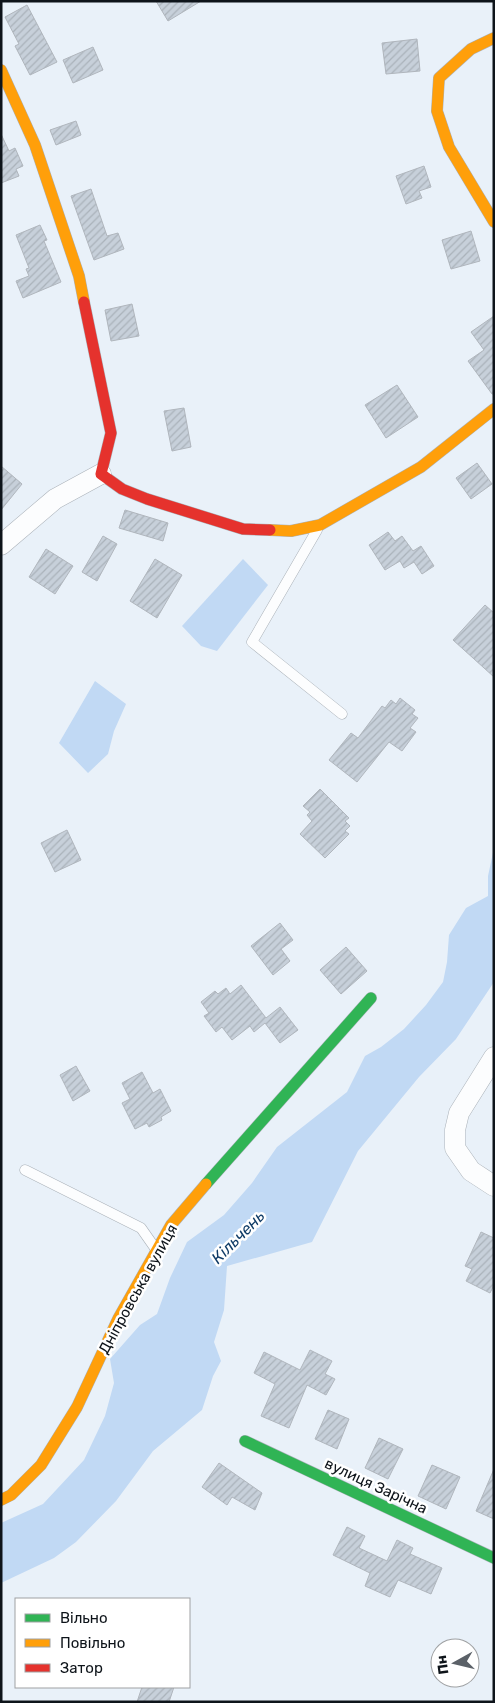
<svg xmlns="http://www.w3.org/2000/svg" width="495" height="1703" font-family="Rubik,sans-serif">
  <defs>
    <pattern id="building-hatch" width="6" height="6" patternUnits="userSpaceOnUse" patternTransform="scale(1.25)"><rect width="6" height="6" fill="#c7d0da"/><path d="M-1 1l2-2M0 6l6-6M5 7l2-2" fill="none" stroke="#aab2ba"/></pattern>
  </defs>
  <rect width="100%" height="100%" fill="#e9f1f9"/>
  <g fill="#c1d9f4">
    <path d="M243 559 268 585 217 651 201 646 182 626Z"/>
    <path d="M95 681 126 704 114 731 108 754 88 773 59 743Z"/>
    <path d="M494 848V982L456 1039 419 1077 358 1151 312 1242 227 1266 224 1310 214 1342 221 1361 213 1376 202 1410 153 1451 116 1501 76 1542 54 1558 1 1583V1523L43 1504 84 1460 105 1416 114 1383 110 1359 140 1325 157 1314 170 1278 187 1242 224 1215 252 1183 277 1147 347 1092 365 1056 381 1047 404 1029 426 1005 443 982 447 962 449 935 466 908 488 896V876Z"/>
  </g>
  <g fill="url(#building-hatch)" stroke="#b0b6bd">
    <path d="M156 1H201L168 21Z"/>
    <path d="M27 5 57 62 30 75 15 46 19 44 5 17Z"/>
    <path d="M417 39 420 71 386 74 382 43Z"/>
    <path d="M93 47 103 70 73 83 63 60Z"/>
    <path d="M76 121 81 135 56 145 50 130Z"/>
    <path d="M1 134 9 151 15 148 23 166 16 169 19 176 1 183Z"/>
    <path d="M424 166 431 187 419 191 422 198 406 204 396 176Z"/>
    <path d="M91 189 107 236 118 233 124 249 94 260 71 196Z"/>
    <path d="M40 225 47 240 44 241 61 282 23 298 16 281 29 276 26 269 29 268 16 235Z"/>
    <path d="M471 231 480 261 451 269 442 240Z"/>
    <path d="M132 304 139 336 111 341 105 310Z"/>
    <path d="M494 316V394H492L468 361 484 350 471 332Z"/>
    <path d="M397 385 418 417 386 438 365 405Z"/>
    <path d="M184 408 191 447 172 451 164 411Z"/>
    <path d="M477 463 492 484 471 499 456 478Z"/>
    <path d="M1 466 22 484 1 510Z"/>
    <path d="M125 510 168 523 163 541 119 528Z"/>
    <path d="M388 532 395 541 402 536 413 551 421 546 434 566 422 574 414 562 404 568 400 561 385 570 369 545Z"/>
    <path d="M103 536 117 544 97 581 82 572Z"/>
    <path d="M46 549 73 566 55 594 29 577Z"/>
    <path d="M155 559 182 575 157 618 130 601Z"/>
    <path d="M485 605 494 613V677L453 640Z"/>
    <path d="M400 698 415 710 412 714 418 718 410 728 416 732 402 751 389 742 357 782 329 760 351 733 358 738 382 706 385 708 391 700 396 704Z"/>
    <path d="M320 789 349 818 345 821 350 826 345 831 349 834 325 858 300 834 312 821 307 815 310 812 303 806Z"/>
    <path d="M67 830 81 860 55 872 41 843Z"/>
    <path d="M280 923 293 940 281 949 290 961 273 975 251 946Z"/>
    <path d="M346 947 367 971 341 994 320 970Z"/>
    <path d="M241 985 266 1018 280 1007 298 1030 280 1043 265 1023 254 1032 250 1026 232 1040 222 1027 216 1032 204 1016 209 1013 201 1002 215 991 218 994 226 988 230 994Z"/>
    <path d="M76 1066 90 1091 73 1101 60 1075Z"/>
    <path d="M142 1072 153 1093 160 1089 171 1111 161 1117 162 1120 149 1127 147 1123 135 1129 122 1103 130 1099 122 1083Z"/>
    <path d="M481 1232 494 1238V1285L490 1293 466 1281 472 1269 465 1266Z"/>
    <path d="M310 1350 332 1361 325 1374 335 1379 326 1395 307 1385 289 1428 261 1416 275 1384 254 1373 264 1352 300 1370Z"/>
    <path d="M328 1410 349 1419 337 1449 315 1439Z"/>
    <path d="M379 1438 403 1449 388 1479 365 1468Z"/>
    <path d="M219 1463 262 1493 255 1510 232 1497 227 1505 202 1487Z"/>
    <path d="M432 1465 460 1477 446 1509 418 1496Z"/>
    <path d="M494 1469V1519L476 1511Z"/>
    <path d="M347 1527 365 1536 359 1548 387 1561 397 1540 413 1548 410 1554 442 1568 431 1594 398 1580 390 1597 365 1586 370 1573 333 1555Z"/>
    <path d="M142 1687H174L169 1702H137Z"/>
  </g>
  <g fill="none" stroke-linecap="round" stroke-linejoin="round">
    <g stroke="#abb2b9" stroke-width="11">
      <g id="lane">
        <path d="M317 530 252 642 342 714"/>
        <path d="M25 1170 141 1228 155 1248"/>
      </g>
    </g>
    <g stroke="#abb2b9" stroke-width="21">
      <g id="street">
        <path d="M1 545 55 499 101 474"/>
        <path d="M494 1057 459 1113 455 1130V1148L471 1171 494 1186"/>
      </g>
    </g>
    <g stroke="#abb2b9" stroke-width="12">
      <g id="fast">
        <path d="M206 1184 371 998"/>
        <path d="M245 1441 494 1558"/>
      </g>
    </g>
    <g stroke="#abb2b9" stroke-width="12">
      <g id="slow">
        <path d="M494 38 471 49 439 78 437 111 449 147 494 222"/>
        <path d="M1 70 35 145 79 276 84 302"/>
        <path d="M270 530 291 531 320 525 421 467 494 409"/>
        <path d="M1 1500 11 1495 41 1465 77 1407 118 1319 171 1225 206 1184"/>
      </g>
    </g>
    <g stroke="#abb2b9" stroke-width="12">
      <path id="jam" d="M84 302 111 433 101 474 122 489 147 499 243 529 270 530"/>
    </g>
    <use href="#lane" stroke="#fcfdfe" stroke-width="10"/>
    <use href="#street" stroke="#fcfdfe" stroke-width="20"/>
    <use href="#fast" stroke="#30b455" stroke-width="11"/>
    <use href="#slow" stroke="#ff9f0a" stroke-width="11"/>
    <use href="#jam" stroke="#e5322d" stroke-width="11"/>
  </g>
  <g text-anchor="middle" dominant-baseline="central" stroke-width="5" stroke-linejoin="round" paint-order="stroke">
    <g font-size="15" fill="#0e141a" stroke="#fff">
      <text transform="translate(138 1289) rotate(-61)">Дніпровська вулиця</text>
      <text transform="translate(376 1486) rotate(25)">вулиця Зарічна</text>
    </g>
    <g font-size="16" font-style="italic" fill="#103c67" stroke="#fff">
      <text transform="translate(238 1237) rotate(-45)">Кільчень</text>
    </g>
  </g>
  <rect width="495" height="1703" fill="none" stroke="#0e141a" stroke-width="5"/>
  <rect x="15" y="1598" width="175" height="90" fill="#ffffff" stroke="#9fa1a3"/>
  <rect x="25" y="1614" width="25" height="8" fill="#30b455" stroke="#9fa1a3"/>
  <text x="60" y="1623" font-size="15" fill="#0e141a">Вільно</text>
  <rect x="25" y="1639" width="25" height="8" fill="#ff9f0a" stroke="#9fa1a3"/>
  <text x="60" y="1648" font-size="15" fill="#0e141a">Повільно</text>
  <rect x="25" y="1664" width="25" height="8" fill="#e5322d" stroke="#9fa1a3"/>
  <text x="60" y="1673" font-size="15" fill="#0e141a">Затор</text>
  <g transform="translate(455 1663) rotate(262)"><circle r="24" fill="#ffffff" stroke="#9fa1a3"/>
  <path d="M0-4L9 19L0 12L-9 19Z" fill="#5b6168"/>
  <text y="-8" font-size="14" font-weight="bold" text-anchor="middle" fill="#0e141a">Пн</text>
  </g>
</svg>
